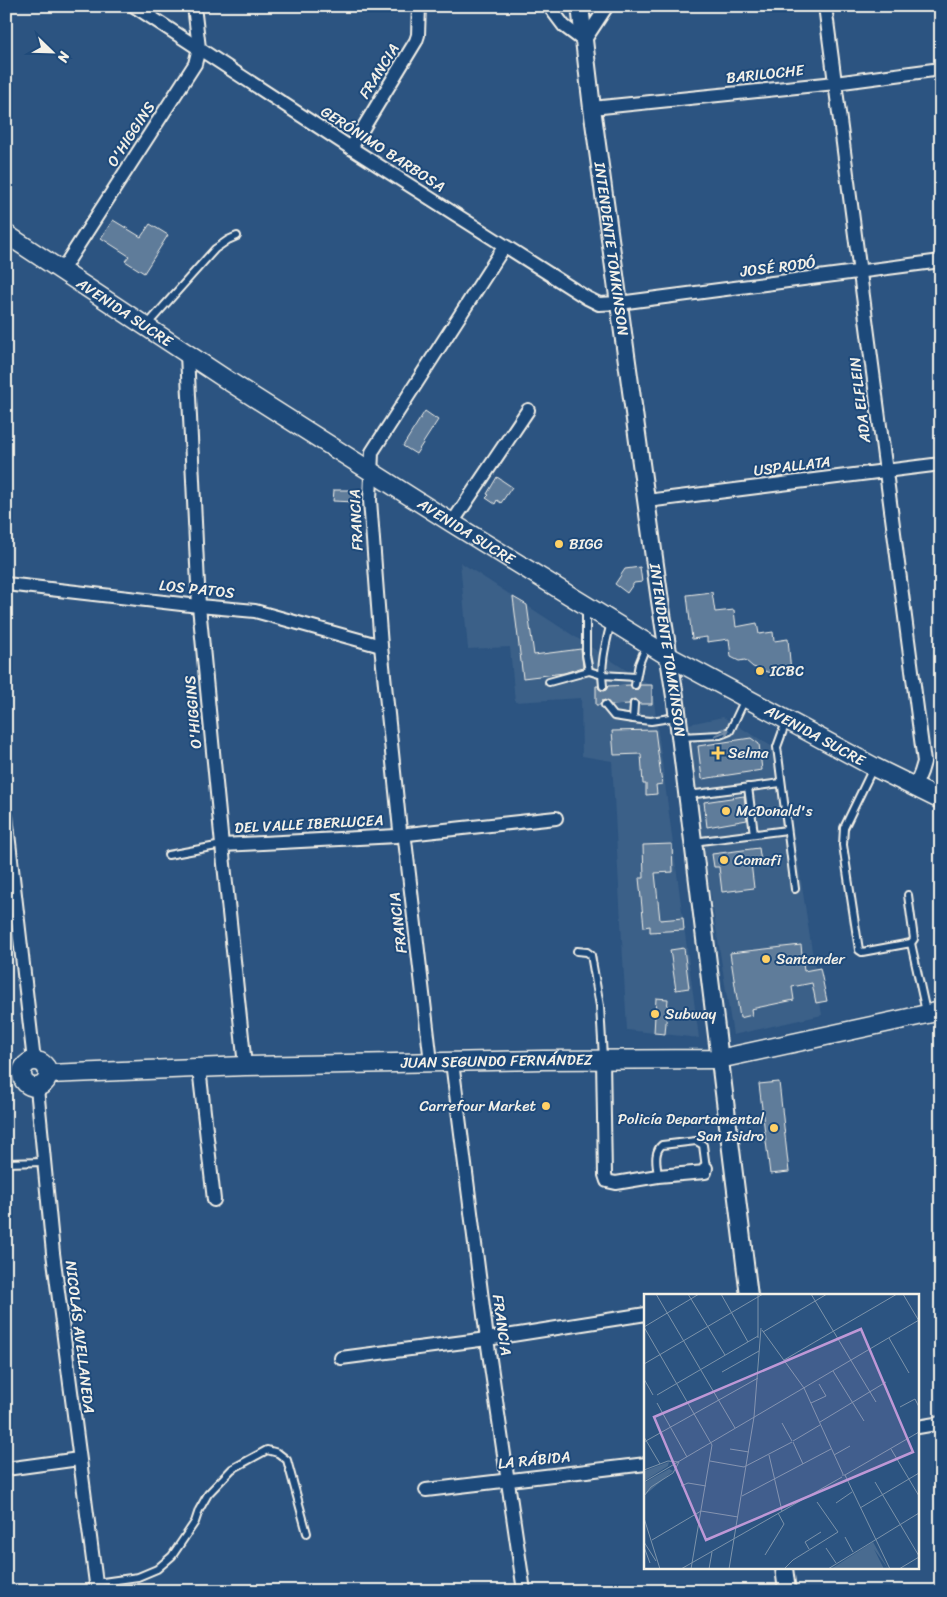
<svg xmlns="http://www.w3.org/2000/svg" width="947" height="1597" font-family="Sriracha,sans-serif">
  <rect width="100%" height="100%" fill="#2c5481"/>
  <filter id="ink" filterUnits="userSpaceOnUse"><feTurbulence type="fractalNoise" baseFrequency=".02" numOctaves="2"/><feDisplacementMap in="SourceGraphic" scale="10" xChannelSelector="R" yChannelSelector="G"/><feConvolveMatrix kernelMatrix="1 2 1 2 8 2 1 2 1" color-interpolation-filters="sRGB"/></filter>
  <g filter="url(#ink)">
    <g fill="#3b6088">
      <path d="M460 562 652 687 699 1038 627 1030 612 761 582 756 581 698 515 702 510 647 468 649Z"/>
      <path d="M723 717 781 752 822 1015 733 1035 684 725Z"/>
    </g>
    <g fill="#5e7b9a" stroke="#f4f1e8">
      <path d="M113 220 141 237 150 224 168 235 144 273 125 261 129 256 101 238Z"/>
      <path d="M425 411 438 420 416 454 403 446Z"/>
      <path d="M497 477 512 487 501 503 497 500 495 504 486 498 489 495 487 494Z"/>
      <path d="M334 490H356V502L333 501Z"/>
      <path d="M640 567 642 582 634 583 627 593 615 584 625 569Z"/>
      <path d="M712 592 715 612 734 610 736 627 757 623 759 634 773 632 774 641 788 639 791 672 773 674 753 667 745 660 739 661 731 657 729 639 707 642V637L692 639 687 595Z"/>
      <path d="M513 597 527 605 534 655 581 649 583 667 564 673 523 678Z"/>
      <path d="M630 685 635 690 638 689 640 685H652V704H639L637 700 634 699 630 701 629 704 611 705 605 700 602 701 600 705H596V686H598L599 689 603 691 606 690 608 686Z"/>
      <path d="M655 730 662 784 656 785 657 794 646 795V784H643L641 754 614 755 612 731Z"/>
      <path d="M751 738 759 744 762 770 702 779 698 746Z"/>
      <path d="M744 796 747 820 707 827 704 802Z"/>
      <path d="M672 844 673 872 655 873 660 920 683 918 684 930 650 932V926L644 927 639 878H644L643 845Z"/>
      <path d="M759 848 761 862 751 863 754 888 722 892 719 867H714L712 854Z"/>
      <path d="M801 945 804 971 820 968 827 1001 816 1003 812 983 792 987 794 1000 751 1009 752 1015 740 1018 730 953Z"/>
      <path d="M684 948 689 988 676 990 670 950Z"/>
      <path d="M656 998 668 999 665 1034 654 1033Z"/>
      <path d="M779 1082 789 1172 770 1174 759 1084Z"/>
    </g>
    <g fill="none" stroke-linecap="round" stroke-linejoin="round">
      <g stroke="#f4f1e8" stroke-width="10">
        <g id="service">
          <path d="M147 325 215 249 228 240 237 236"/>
          <path d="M586 609V655L589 671 602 675 636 677"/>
          <path d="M549 682 589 671"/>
          <path d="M635 685 639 664 647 644"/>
          <path d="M603 686C600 664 606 643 611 622"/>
          <path d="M634 704 633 719 651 721 676 717"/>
          <path d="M605 705 614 716 633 719"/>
          <path d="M786 722 777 747 795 889"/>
          <path d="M681 737 720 735 730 731 745 699"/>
          <path d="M873 768 844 828 843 845 859 950 862 952 911 943 926 1012"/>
          <path d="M748 787 754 834"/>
          <path d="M688 795 781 783"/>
          <path d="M693 842 787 830"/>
          <path d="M168 855 222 845"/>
          <path d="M908 895 914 939 911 943"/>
          <path d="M577 951 587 952 591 955 600 1006 603 1058"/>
          <path d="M6 1163 44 1162"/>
          <path d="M658 1176C657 1166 653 1152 662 1145L696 1141 703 1145 706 1168"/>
          <path d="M96 1583 138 1577 157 1569 172 1556 195 1522 199 1510 208 1494 232 1469 267 1450 278 1453 287 1460 307 1533"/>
        </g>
      </g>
      <g stroke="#f4f1e8" stroke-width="16">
        <g id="minor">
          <path d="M134 6 351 148 587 298 599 304 619 303 941 261"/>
          <path d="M549 6 564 26 584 41 607 6"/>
          <path d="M825 6 924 762 921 772 914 789"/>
          <path d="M592 108 835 83 941 69"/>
          <path d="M351 148 416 41 418 35 419 6"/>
          <path d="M62 270 195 64 199 48 194 6"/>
          <path d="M187 354 199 606 222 845 245 1066"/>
          <path d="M647 501 941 464"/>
          <path d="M452 523 528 410"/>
          <path d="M6 584 199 606 255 611 381 646"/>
          <path d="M6 816 34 1061"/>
          <path d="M400 830 381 646 370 500 372 452 504 247"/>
          <path d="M408 834 556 818"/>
          <path d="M405 840 431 1062"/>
          <path d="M222 845 397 836"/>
          <path d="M603 1059 605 1175 607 1181 616 1183 658 1176 705 1172 706 1168"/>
          <path d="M452 1062 487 1339 524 1591"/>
          <path d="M199 1068 214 1200"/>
          <path d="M37 1088 53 1253 97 1591"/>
          <path d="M341 1358 487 1339 646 1314"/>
          <path d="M918 1427 941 1423"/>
          <path d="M6 1469 79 1459"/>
          <path d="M426 1490 646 1464"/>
        </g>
      </g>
      <g stroke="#f4f1e8" stroke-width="20">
        <g id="tertiary">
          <path id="s1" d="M580 6 592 108 660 601 676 703 749 1296"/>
          <path d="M784 1568 787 1591"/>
        </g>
      </g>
      <g stroke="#f4f1e8" stroke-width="21">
        <g id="secondary">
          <path id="s2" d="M6 234 227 380 452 523 668 656 874 767 941 800"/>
          <circle cx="35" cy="1074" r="13"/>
          <path id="s3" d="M48 1074 245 1066 543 1060 719 1059 941 1011"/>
        </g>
      </g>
      <use href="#service" stroke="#1f4a7a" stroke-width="6"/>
      <use href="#minor" stroke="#1f4a7a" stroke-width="12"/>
      <use href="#tertiary" stroke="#1f4a7a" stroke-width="16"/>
      <use href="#secondary" stroke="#1f4a7a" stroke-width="18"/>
    </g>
    <defs><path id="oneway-shaft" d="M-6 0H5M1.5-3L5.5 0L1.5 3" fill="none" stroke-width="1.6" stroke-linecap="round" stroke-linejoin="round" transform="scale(1.25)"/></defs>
    <use stroke="#748da6" href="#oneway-shaft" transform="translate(722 733) rotate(-21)"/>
  </g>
  <g fill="#ffd166" stroke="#1f4a7a" stroke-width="2">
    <circle cx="559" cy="544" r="5"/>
    <circle cx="760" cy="671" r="5"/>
    <path d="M715.5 745.5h5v5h5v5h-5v5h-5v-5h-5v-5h5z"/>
    <circle cx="726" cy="811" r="5"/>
    <circle cx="724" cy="860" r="5"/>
    <circle cx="766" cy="959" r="5"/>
    <circle cx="655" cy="1014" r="5"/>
    <circle cx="546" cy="1106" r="5"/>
    <circle cx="774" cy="1128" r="5"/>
  </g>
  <g text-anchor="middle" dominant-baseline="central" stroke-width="4" stroke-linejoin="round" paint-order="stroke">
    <g font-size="15" fill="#f4f1e8" stroke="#1f4a7a">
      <text transform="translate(379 71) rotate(-58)">FRANCIA</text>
      <text transform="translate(765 74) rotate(-6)">BARILOCHE</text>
      <text transform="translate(131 134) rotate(-57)">O'HIGGINS</text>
      <text transform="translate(383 149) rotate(33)">GERÓNIMO BARBOSA</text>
      <text stroke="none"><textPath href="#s1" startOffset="245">INTENDENTE TOMKINSON</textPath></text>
      <text transform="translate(778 267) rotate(-7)">JOSÉ RODÓ</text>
      <text stroke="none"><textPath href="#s2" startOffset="142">AVENIDA SUCRE</textPath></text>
      <text transform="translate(860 400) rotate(-97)">ADA ELFLEIN</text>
      <text transform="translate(792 466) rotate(-7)">USPALLATA</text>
      <text transform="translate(356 520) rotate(-93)">FRANCIA</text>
      <text stroke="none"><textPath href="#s2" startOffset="548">AVENIDA SUCRE</textPath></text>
      <text transform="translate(197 589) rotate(6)">LOS PATOS</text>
      <text stroke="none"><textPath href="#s1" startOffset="650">INTENDENTE TOMKINSON</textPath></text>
      <text transform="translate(193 712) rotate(-95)">O'HIGGINS</text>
      <text stroke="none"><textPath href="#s2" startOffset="952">AVENIDA SUCRE</textPath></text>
      <text transform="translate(309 824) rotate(-3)">DEL VALLE IBERLUCEA</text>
      <text transform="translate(398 923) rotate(-97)">FRANCIA</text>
      <text stroke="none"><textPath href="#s3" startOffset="449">JUAN SEGUNDO FERNÁNDEZ</textPath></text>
      <text transform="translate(502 1325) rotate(82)">FRANCIA</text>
      <text transform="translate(80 1337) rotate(83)">NICOLÁS AVELLANEDA</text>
      <text transform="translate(534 1460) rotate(-6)">LA RÁBIDA</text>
    </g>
    <g font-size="15" fill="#f4f1e8" stroke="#1f4a7a" text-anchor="start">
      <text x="569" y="544">BIGG</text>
      <text x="770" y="671">ICBC</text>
      <text x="728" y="753">Selma</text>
      <text x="736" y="811">McDonald's</text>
      <text x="734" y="860">Comafi</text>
      <text x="776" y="959">Santander</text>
      <text x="665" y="1014">Subway</text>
      <text x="536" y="1106" text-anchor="end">Carrefour Market</text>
      <text x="764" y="1119" text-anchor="end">Policía Departamental<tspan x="764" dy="17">San Isidro</tspan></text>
    </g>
  </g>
  <g transform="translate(644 1294)">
    <rect width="275" height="275" fill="#2c5481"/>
    <path d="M25 168 24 172 0 187V177ZM25 175 29 177 0 202V189ZM229 248 244 275 230 255 240 275H187Z" fill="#496b90"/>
    <path fill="none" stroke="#7c93aa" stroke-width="1" d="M12 0 91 134M44 0 81 61M77 0 104 48M167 0 232 108M259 0 275 27M0 33 68 151 47 275M0 33 55 0M118 36 160 94 199 180M119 38 183 0M114 44V0M245 44 265 79M140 66 253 0M0 70 119 0M189 77 220 127M78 78 115 57M0 85 9 101M13 101 114 42M13 109 43 163M167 109 182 102 175 90M256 113 271 105 275 113M176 128 242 88M138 129 148 147M0 143 16 170M149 147 176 131M0 148 114 84M149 148 159 170M86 155 105 158M247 155 275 202M125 161 138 217M190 161 206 152M66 167 100 173 148 148M0 176 24 167 35 168 29 179 7 193 0 202M198 181H201L246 275M201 181 275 138M0 188 275 26M231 188 275 262M37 192 44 189 62 192M98 202 187 155M192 209 208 198M216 214 275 179M0 224 16 275M201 243 209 258M8 246 57 217 94 223M0 248 12 267M0 253 6 269M182 254 192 269M165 255 161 248 177 238M121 261 140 230 134 219M37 275 198 183M65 275 68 258M85 275 110 123 117 34M140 275 149 266 194 238 173 208M184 275 275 219M255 275 275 263"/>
    <path fill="#be98d6" fill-opacity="0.15" stroke="#be98d6" stroke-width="2.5" d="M217 35 269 158 62 246 10 123Z"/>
    <rect width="275" height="275" fill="none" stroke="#f4f1e8" stroke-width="2.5"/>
  </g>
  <rect width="947" height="1597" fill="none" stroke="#1f4a7a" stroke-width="25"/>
  <rect x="12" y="12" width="922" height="1572" fill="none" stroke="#f4f1e8" stroke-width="2" filter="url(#ink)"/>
  <g transform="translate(52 52) rotate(113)" stroke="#1f4a7a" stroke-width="4" paint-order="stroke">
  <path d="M0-4L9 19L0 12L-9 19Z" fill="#f4f1e8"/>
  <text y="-8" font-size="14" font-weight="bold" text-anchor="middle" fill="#f4f1e8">N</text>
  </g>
</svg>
